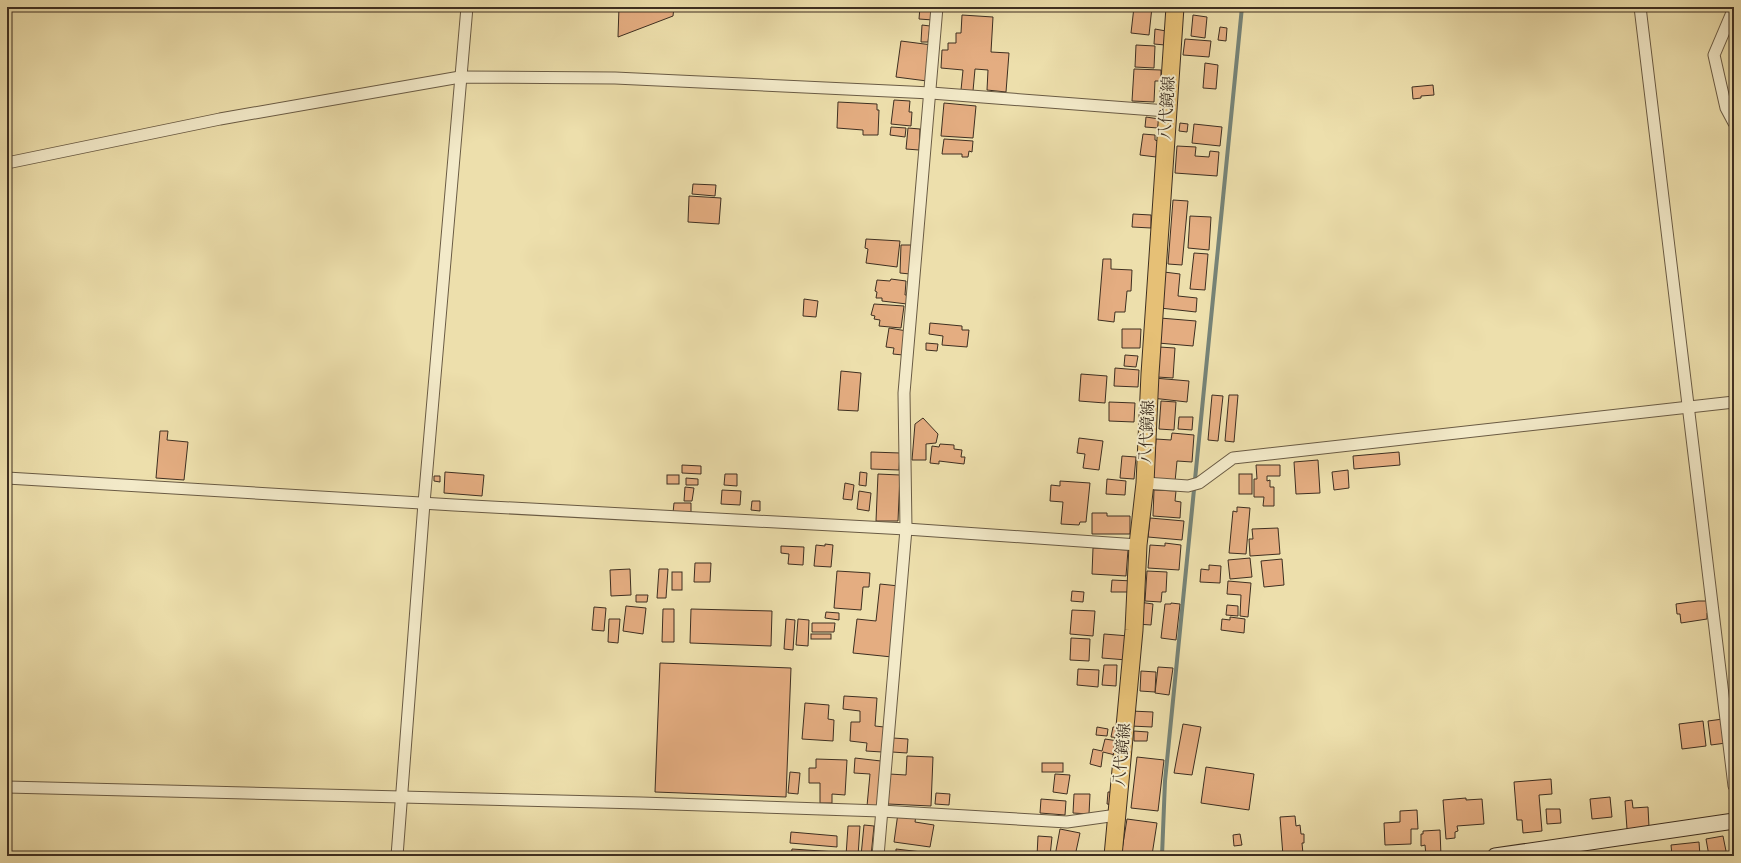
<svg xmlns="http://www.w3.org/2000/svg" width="1741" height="863" font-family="'Old Standard TT','Noto Serif JP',serif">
  <rect width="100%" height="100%" fill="#eddfac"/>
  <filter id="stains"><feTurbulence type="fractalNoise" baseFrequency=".005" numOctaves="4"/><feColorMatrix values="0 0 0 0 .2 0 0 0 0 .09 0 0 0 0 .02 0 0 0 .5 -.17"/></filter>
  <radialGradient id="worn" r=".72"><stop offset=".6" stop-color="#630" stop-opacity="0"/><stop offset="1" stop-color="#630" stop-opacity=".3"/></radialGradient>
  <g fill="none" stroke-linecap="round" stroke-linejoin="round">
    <path stroke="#768377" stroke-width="4" d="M1162 856 1165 781 1242 7"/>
  </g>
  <g fill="#e4ad81" stroke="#3e2f21">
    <path d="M619 7H674L673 16 618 37Z"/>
    <path d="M920 7H934L933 20 919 19Z"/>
    <path d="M1134 7H1152L1149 35 1131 33Z"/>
    <path d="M962 15 993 17 991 52 1009 53 1006 92 987 90 988 70 975 69 973 91 961 90 963 70 941 68 942 50H948V43H956V33H961Z"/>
    <path d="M1193 15 1207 17 1205 38 1191 36Z"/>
    <path d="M922 25 930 26 928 42H921Z"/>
    <path d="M1220 27 1227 28 1226 41 1218 40Z"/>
    <path d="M1155 29 1166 31 1165 45 1154 44Z"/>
    <path d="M1185 39 1211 41 1209 57 1183 55Z"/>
    <path d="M901 41 932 45 927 81 896 77Z"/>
    <path d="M1136 45 1155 46 1154 68 1135 67Z"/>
    <path d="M1205 63 1218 65 1216 89 1203 88Z"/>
    <path d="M1134 69 1161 70V81H1155L1154 102 1132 101Z"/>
    <path d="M1433 85 1434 95 1421 96V98L1413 99 1412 87Z"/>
    <path d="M894 100 910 101 909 112H912L911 126 891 124Z"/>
    <path d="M838 102 877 104V110H879L878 135H863V130L837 128Z"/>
    <path d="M944 103 976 106 973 138 941 136Z"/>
    <path d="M1146 117 1159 119 1158 128 1145 127Z"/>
    <path d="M1180 123 1188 124 1187 132 1179 131Z"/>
    <path d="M1194 124 1222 127 1220 146 1192 143Z"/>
    <path d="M891 127 906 128 905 137 890 135Z"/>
    <path d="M908 128 920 129 919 150 906 149Z"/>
    <path d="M1143 134 1155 135V140L1158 141 1156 157 1140 155Z"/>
    <path d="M944 139 973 141 972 152 969 151 968 157H962V154H942Z"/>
    <path d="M1177 146 1196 147 1195 156 1209 157 1210 151 1219 152 1217 176 1175 173Z"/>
    <path d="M693 184 716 185 715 196 692 194Z"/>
    <path d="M689 196 721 198 719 224 688 222Z"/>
    <path d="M1173 200 1188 201 1182 265 1168 264Z"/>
    <path d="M1133 214 1151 215V228L1132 227Z"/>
    <path d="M1190 216 1211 217 1209 250 1188 248Z"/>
    <path d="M866 239 900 241 897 267 866 263 868 249 865 248Z"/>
    <path d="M901 245H911L910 274 900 273Z"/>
    <path d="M1194 253 1208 254 1205 290 1190 289Z"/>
    <path d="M1103 259H1111V269L1132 270 1131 291H1127L1125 312H1115L1114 322 1098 320Z"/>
    <path d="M1164 272 1180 274 1178 296 1197 298 1196 312 1160 308Z"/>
    <path d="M891 279 906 281 905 295H908L907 304 882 301V298H876L877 292 875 291 877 280 890 281Z"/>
    <path d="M804 299 818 301 816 317 803 316Z"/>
    <path d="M874 304 904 306 901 328 879 326 880 320 874 319 875 316 871 315Z"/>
    <path d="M1160 318 1196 321 1193 346 1158 343Z"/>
    <path d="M930 323 962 326V330H969L967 347 942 345 943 336 929 334Z"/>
    <path d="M889 328 907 331 903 355 893 354 894 348 886 347Z"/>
    <path d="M1122 329H1141L1140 348H1122Z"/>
    <path d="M926 343 938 344 937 351 926 350Z"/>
    <path d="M1159 347 1175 348 1173 378 1157 377Z"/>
    <path d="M1125 355 1138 356 1136 367 1124 366Z"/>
    <path d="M1115 368 1139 370 1138 387 1114 386Z"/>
    <path d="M841 371 861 373 858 411 838 410Z"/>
    <path d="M1081 374 1107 376 1105 403 1079 401Z"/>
    <path d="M1154 378 1189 381 1187 402 1152 398Z"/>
    <path d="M1212 395 1223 396 1218 441 1208 440Z"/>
    <path d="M1229 395H1238L1234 442 1225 441Z"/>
    <path d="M1161 401 1176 402 1174 430 1159 429Z"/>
    <path d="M1109 402 1135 403 1134 422 1109 421Z"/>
    <path d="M1179 417H1193L1192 430 1178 429Z"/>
    <path d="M923 418 938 434 936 443 926 444V460H912L915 424Z"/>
    <path d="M160 431H168L167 440 188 442 184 480 156 478Z"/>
    <path d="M1172 433 1194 435 1192 462 1177 461 1175 482 1153 480 1156 439 1171 440Z"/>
    <path d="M1079 438 1103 441 1099 470 1083 468 1085 454 1077 453Z"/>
    <path d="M940 444 954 445V449L962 450 961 457H965L964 464 939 461V464L930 463 932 446 939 447Z"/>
    <path d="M871 452 900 453 899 470 871 469Z"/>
    <path d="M1399 452 1400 465 1354 469 1353 456Z"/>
    <path d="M1122 456 1136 457 1134 479 1120 478Z"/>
    <path d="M1318 460 1320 493 1296 494 1294 462Z"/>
    <path d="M682 465 701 466V474L682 473Z"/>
    <path d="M1256 465H1280V476H1267V481L1270 480V487H1274V506H1263L1264 497H1254V479H1257Z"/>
    <path d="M1348 470 1349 488 1334 490 1332 472Z"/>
    <path d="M445 472 484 475 482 496 444 493Z"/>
    <path d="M860 472 867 473 866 486 859 485Z"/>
    <path d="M725 474H737V486L724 485Z"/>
    <path d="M878 474 900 475 898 521H876Z"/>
    <rect x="1239" y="474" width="13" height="20"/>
    <rect x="667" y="475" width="12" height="9"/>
    <path d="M434 476H440V482L434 481Z"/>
    <path d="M686 478 698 479V485H686Z"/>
    <path d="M1107 479 1126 481 1125 495 1106 494Z"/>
    <path d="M1060 481 1090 483 1086 522H1080L1079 525 1061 524 1063 502 1050 501 1051 485 1060 486Z"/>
    <path d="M845 483 854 485 852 500 843 499Z"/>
    <path d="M685 487 694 488 692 501H684Z"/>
    <path d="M722 490 741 491 740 505 721 504Z"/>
    <path d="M1154 490 1176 491 1175 501 1181 502 1180 518 1153 516Z"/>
    <path d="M859 491 871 493 869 511 857 509Z"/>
    <path d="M752 501H760V511L751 510Z"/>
    <path d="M674 503H691V514L673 513Z"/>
    <path d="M1237 507 1250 508 1246 554 1229 553 1233 511 1237 512Z"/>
    <path d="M1092 513H1107V516H1130V534H1092Z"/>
    <path d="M1150 518 1184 521 1182 540 1148 537Z"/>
    <path d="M1278 528 1280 554 1250 556 1249 539H1253L1252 529Z"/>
    <path d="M1165 543 1181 545 1179 570 1148 568 1150 545 1165 546Z"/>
    <path d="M825 544 833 545 831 567 814 566 816 545 825 546Z"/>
    <path d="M781 546 804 547 803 565 788 564 789 554 781 553Z"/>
    <path d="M1093 548 1128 550 1126 576 1092 574Z"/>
    <path d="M1250 558 1252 577 1230 579 1228 560Z"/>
    <path d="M1282 559 1284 585 1264 587 1261 561Z"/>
    <path d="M695 563H711L710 582H694Z"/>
    <path d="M1209 565 1221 566 1220 583 1200 582 1201 569 1209 570Z"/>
    <path d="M630 569 631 595 611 596 610 570Z"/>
    <path d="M659 569H668L666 598H657Z"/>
    <path d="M837 571 870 573 869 587H863L861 610 834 608Z"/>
    <path d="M1147 571 1167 572 1166 592H1162L1161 602 1145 601Z"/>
    <rect x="672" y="572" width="10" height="18"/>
    <path d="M1112 580 1133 581 1132 592H1111Z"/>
    <path d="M1228 581 1251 583 1248 617 1240 616 1241 595 1227 594Z"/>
    <path d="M880 584 899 586 892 657 853 653 857 619 876 621Z"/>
    <path d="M1072 591 1084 592 1083 602 1071 601Z"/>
    <path d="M636 595H648L647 602H636Z"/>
    <path d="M1698 601H1708L1710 613H1707V619L1681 623 1680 614H1677L1676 604Z"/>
    <path d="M1139 602 1153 604 1151 625 1137 624Z"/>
    <path d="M1171 603 1180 604 1176 640 1161 638 1165 604H1171Z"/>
    <path d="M1227 605 1238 606V616L1226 615Z"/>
    <path d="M626 606 646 608 643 634 623 631Z"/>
    <path d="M594 607 606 608 604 631 592 630Z"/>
    <path d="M663 609H674V642H662Z"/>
    <path d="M691 609 772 611 771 646 690 643Z"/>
    <path d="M1072 610 1095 611 1093 636 1070 634Z"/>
    <path d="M826 612 839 613V620L825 618Z"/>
    <path d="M1230 617 1245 619 1244 633 1221 630 1222 619 1230 620Z"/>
    <path d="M609 619H620L618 643 608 642Z"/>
    <path d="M786 619 795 620 793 650 784 649Z"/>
    <path d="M798 619 809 620 808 646 796 645Z"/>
    <path d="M812 623H835L834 632H812Z"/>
    <rect x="811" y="634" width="20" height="5"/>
    <path d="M1104 634 1129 636 1127 660 1102 658Z"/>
    <path d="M1071 638 1090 639 1089 661 1070 660Z"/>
    <path d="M660 663 791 668 786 797 655 792Z"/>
    <path d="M1104 665H1117L1116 686 1102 685Z"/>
    <path d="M1158 667 1173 668 1169 695 1155 693Z"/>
    <path d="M1078 669 1099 670 1098 687 1077 685Z"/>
    <path d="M1141 671 1156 672 1155 692 1140 691Z"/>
    <path d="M844 696 877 698 875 726 884 727 882 752 866 751 867 743 850 741 851 722H860V711L843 709Z"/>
    <path d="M805 703 829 705 828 719 834 720 833 741 802 739Z"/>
    <path d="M1131 711 1153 712 1152 727 1131 726Z"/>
    <path d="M1723 719 1726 743 1711 745 1708 721Z"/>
    <path d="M1703 721 1706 746 1682 749 1679 724Z"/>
    <path d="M1183 724 1201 727 1192 775 1174 773Z"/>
    <path d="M1097 727 1108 729 1107 736 1096 735Z"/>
    <path d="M1113 727 1125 728 1124 738 1111 737Z"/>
    <path d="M1134 731 1148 732 1147 741H1134Z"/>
    <path d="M893 738 908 739 907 753 892 752Z"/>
    <path d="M1105 739 1118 741 1115 755 1103 752 1101 767 1090 764 1093 749 1102 751Z"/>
    <path d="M907 756 933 757 931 806 888 804 889 774 906 775Z"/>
    <path d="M1137 757 1164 760 1158 811 1131 808Z"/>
    <path d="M855 758 881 761 877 807 867 806 870 774 854 773Z"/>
    <path d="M816 759 847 760 845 795 832 794V803H820V783H809V768H816Z"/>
    <rect x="1042" y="763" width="21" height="9"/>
    <path d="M1206 767 1254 774 1249 810 1201 803Z"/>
    <path d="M790 772 800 773 798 794 788 793Z"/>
    <path d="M1055 774 1070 775 1067 794 1053 792Z"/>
    <path d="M1551 779 1552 794 1539 795 1542 831 1523 833 1522 820H1517L1514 782Z"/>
    <path d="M1108 792H1115L1114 805 1107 804Z"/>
    <path d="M936 793 950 794 949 805 935 804Z"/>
    <path d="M1074 794H1090L1089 814 1073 813Z"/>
    <path d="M1610 797 1612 817 1592 819 1590 799Z"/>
    <path d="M1466 798V800L1482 799 1484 824 1457 826 1458 831 1455 832V838L1446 839 1443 800Z"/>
    <path d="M1041 799 1066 801 1065 815 1040 813Z"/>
    <path d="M1632 800 1633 808 1648 807 1649 827 1627 829 1625 801Z"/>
    <path d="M1546 809H1560L1561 823 1547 824Z"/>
    <path d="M1417 810 1418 829H1411V844L1385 845 1384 823 1400 822V811Z"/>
    <path d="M898 813 916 815 915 822 934 825 930 847 894 842Z"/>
    <path d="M1295 816 1296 826 1300 825 1301 834H1304V843H1302L1303 854H1297V856H1283L1280 817Z"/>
    <path d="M1127 819 1157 823 1152 855 1139 853V856H1121Z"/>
    <path d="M864 825 874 826 871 856H861Z"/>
    <path d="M848 826H860L858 856H846Z"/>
    <path d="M1060 829 1080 833 1075 856H1055Z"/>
    <path d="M1440 830 1441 856H1426L1425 845 1421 846V834H1423V831Z"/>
    <path d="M791 832 837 836V847L790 843Z"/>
    <path d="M1240 834 1242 845 1234 846 1233 835Z"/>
    <path d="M1038 836 1052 837 1050 856H1037Z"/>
    <path d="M1723 836 1727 856H1709L1706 839Z"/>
    <path d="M1699 842 1700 856H1672L1671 845Z"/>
    <path d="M792 849 836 852 835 856H791Z"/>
    <path d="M896 849 922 852V856H896Z"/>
  </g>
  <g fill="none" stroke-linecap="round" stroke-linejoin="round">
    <g stroke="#6a5b44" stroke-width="13">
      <g id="street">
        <path d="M1640 7 1734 786"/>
        <path d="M1734 8 1714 55 1726 108 1734 123"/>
        <path d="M7 163 220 119 460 77 615 78 931 93 1167 111"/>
        <path d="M7 478 454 505 906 529 1138 545"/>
        <path d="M1145 483 1188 486 1199 483 1233 458 1734 402"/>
        <path d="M7 787 641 803 881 811 1067 822 1117 815"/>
        <path d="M397 856 424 503 467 7"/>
        <path d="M878 856 906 529 904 393 937 7"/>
      </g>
    </g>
    <g stroke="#3e2f21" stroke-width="17">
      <path id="secondary" d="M1495 856 1734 821"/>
    </g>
    <g stroke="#3e2f21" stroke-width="19">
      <path id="primary" d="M1113 856 1134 630 1138 545 1145 483 1150 374 1175 7"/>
    </g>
    <use href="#street" stroke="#f3eac9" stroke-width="11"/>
    <use href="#secondary" stroke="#f3eac9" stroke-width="15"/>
    <use href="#primary" stroke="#e6c076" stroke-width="17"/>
  </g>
  <g text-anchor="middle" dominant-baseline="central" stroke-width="4" stroke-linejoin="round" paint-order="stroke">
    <g font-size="16" fill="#3e2f21" stroke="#f3eac9">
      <text transform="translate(1168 108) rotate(-86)">八代鏡線</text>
      <text transform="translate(1148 432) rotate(-87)">八代鏡線</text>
      <text transform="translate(1123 755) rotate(-85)">八代鏡線</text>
    </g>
  </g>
  <rect width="1741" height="863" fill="none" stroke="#eddfac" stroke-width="24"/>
  <rect x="8" y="8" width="1725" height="847" fill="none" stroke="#3e2f21" stroke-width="2"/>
  <rect x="12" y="12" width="1717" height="839" fill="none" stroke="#3e2f21"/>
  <rect width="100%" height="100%" filter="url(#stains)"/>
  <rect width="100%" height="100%" fill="url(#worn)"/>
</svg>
